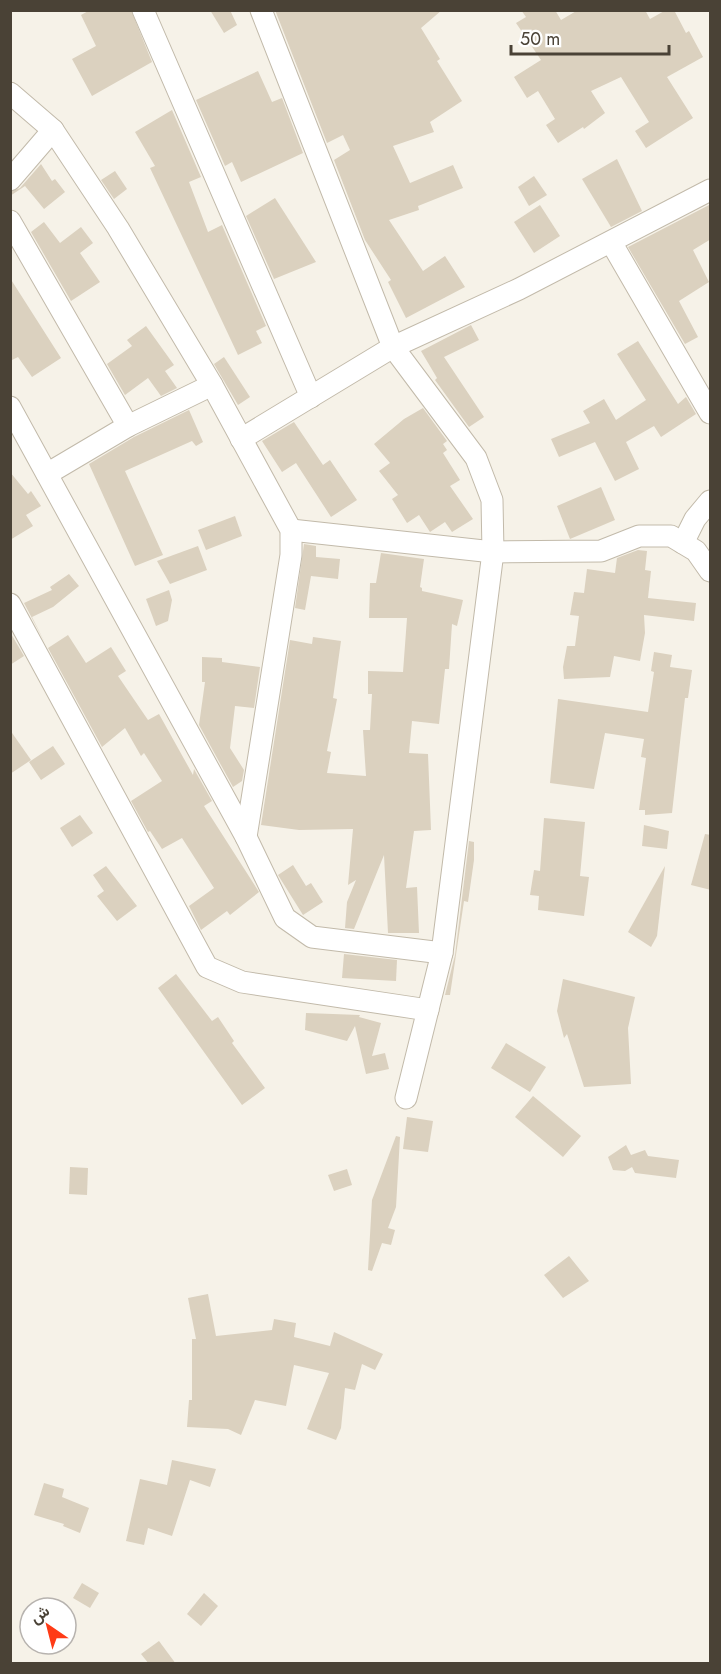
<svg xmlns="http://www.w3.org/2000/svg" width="721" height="1674" font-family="Jost,Vazirmatn,sans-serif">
  <rect width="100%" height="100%" fill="#f6f2e8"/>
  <g fill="#dbd1bf">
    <path d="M90 10H131L152 62 92 96 72 59 96 46 81 15Z"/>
    <path d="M210 10H230L237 25 224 33Z"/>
    <path d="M275 10H442L421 28 440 59 437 61 462 101 430 122 434 132 393 146 410 183 453 165 463 188 418 206 419 210 389 220 423 271 445 256 465 287 406 318 388 282 391 280 365 240 334 160 350 150 343 135 327 143Z"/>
    <path d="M521 10H555L561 20 578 10H645L650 19 666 10H674L686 33 689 31 703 57 667 77 693 118 646 148 635 131 649 122 621 77 591 91 605 113 584 129 583 127 558 143 546 125 555 119 538 91 527 98 514 77 541 60 516 23 526 17Z"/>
    <path d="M258 71 272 102 282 98 303 153 241 182 232 162 225 166 196 100Z"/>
    <path d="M172 110 201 177 189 182 208 232 222 225 266 326 256 331 262 343 238 355 150 168 155 166 135 132Z"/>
    <path d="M617 159 642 211 611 227 582 179Z"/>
    <path d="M41 164 52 181 55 179 65 192 44 209 25 186 10 196V192L20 188Z"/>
    <path d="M115 171 127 189 114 199 101 180Z"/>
    <path d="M534 176 547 195 529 206 518 187Z"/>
    <path d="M275 198 316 262 274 279 246 216Z"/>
    <path d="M711 204V239L693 250 709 282 679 301 698 337 685 344 628 247Z"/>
    <path d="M540 205 560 236 534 253 514 222Z"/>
    <path d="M44 222 60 243 81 227 93 243 80 253 100 282 71 301 31 232Z"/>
    <path d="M10 278 61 358 32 377 18 357 10 361Z"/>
    <path d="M471 325 479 340 444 357 484 417 469 427 435 380 437 378 421 351Z"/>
    <path d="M146 326 174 365 165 371 177 388 161 396 148 378 125 395 107 364 132 346 127 340Z"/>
    <path d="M638 341 678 404 686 397 696 414 661 437 654 426 626 442 639 469 615 481 595 442 559 457 551 439 590 423 583 411 604 399 616 420 646 400 617 354Z"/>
    <path d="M224 357 250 397 238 405 214 364Z"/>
    <path d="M423 408 447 441 443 444 447 450 443 453 460 480 450 486 473 519 452 532 445 522 430 532 419 515 407 523 392 499 398 495 379 471 390 463 374 444 404 419Z"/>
    <path d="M189 410 203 442 196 446 192 441 125 471 163 555 135 566 89 464 134 437Z"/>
    <path d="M294 422 323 465 330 460 357 500 331 517 296 463 282 472 262 441Z"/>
    <path d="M10 472 28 494 31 491 41 506 26 515 33 526 10 540Z"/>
    <path d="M601 487 615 520 570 539 557 506Z"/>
    <path d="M235 516 242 536 206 550 198 530Z"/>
    <path d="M304 544 316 546V557L340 559 338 579 311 576 305 610 295 608Z"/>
    <path d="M198 546 207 570 170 584 157 561Z"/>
    <path d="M638 550 647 551 645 570 651 571 648 598 696 603 694 621 644 615 645 633 640 661 614 656 610 677 564 679 563 667 567 646H575L579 616 570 615 574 592 584 593 587 569 615 573 617 558Z"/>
    <path d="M381 553 424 559 420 587 422 588V591L463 600 457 626 452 624 449 669H445L439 724 412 721 409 753 428 754 431 830 414 831 406 888 417 887 419 933H388L384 855 354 929 345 928 347 902 356 880 348 885 353 829 299 830 261 825 290 640 312 644 313 637 341 641 333 698 337 699 327 751 331 752 327 773 366 776 363 730H370L372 694H368V671L403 672 407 618H369L370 583H376Z"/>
    <path d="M69 574 79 586 53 607 32 617 45 643 24 603 52 590 50 587Z"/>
    <path d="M169 590 172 600 168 621 156 626 146 599Z"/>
    <path d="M10 632 24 656 10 665Z"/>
    <path d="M68 635 86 663 111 647 126 671 118 676 148 720 159 714 193 775 194 769 212 801 204 806 259 892 230 915 227 911 201 930 189 906 214 888 182 838 162 849 150 831 148 832 131 801 162 781 144 753 141 756 125 728 102 747 48 648Z"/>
    <path d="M654 652 672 655 670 667 692 670 688 698H685L672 813 645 815V810H639L646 758 641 757 644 739 605 733 594 789 550 783 558 699 648 712 654 672 651 671Z"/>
    <path d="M202 657 222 658V662L260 667 254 708 235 706 230 748 244 770 242 781 233 787 199 725 205 682H202Z"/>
    <path d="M10 730 31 760 10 774Z"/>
    <path d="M53 746 65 764 41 780 29 762Z"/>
    <path d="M80 815 93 833 72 847 60 828Z"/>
    <path d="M544 818 585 822 580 876 589 877 584 916 538 910 539 896 530 895 534 870 540 871Z"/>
    <path d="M644 825 669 831 667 849 642 846Z"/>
    <path d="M705 834 711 835V890L691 885Z"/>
    <path d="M469 841 474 842V860L468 902 464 901 450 995H445L455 955Z"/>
    <path d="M293 865 306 886 311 883 323 902 303 915 278 875Z"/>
    <path d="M106 866 137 906 117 921 97 896 104 891 93 875Z"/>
    <path d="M665 866 657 936 651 947 628 932Z"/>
    <path d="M344 954 397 960 396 981 342 978Z"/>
    <path d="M176 974 212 1021 218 1017 234 1041 232 1043 265 1088 242 1105 158 988Z"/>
    <path d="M563 979 635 997 628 1028 631 1084 584 1087 567 1034 564 1038 557 1011Z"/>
    <path d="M306 1013 360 1015 359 1017 381 1023 372 1056 385 1053 389 1069 366 1074 355 1026 347 1041 305 1030Z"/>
    <path d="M506 1043 546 1067 530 1092 491 1068Z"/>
    <path d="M533 1096 581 1136 563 1157 515 1117Z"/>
    <path d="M407 1117 433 1121 428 1152 403 1149Z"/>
    <path d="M396 1136 400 1137 396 1207 388 1228 395 1230 391 1245 382 1243 372 1271 368 1270 372 1200Z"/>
    <path d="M626 1145 631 1155 645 1150 648 1156 679 1160 676 1178 635 1173 632 1167 625 1171 613 1170 608 1157Z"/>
    <path d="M70 1167 88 1168 87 1195 69 1194Z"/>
    <path d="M347 1169 352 1185 334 1191 328 1175Z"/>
    <path d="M569 1256 589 1281 563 1298 544 1275Z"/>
    <path d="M208 1294 216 1336 272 1330 274 1319 296 1323 294 1337 330 1346 334 1332 383 1354 375 1370 362 1364 355 1390 345 1388 341 1428 336 1440 307 1429 329 1373 294 1365 286 1406 255 1400 241 1435 228 1429 187 1427 189 1400H192V1339H196L188 1298Z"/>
    <path d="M172 1460 216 1469 210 1487 190 1480 172 1536 148 1528 144 1545 126 1541 140 1479 167 1485Z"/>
    <path d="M44 1483 64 1489 62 1497 89 1508 80 1533 63 1526 64 1524 34 1515Z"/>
    <path d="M82 1583 99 1593 90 1608 73 1598Z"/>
    <path d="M204 1593 218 1606 201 1626 187 1614Z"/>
    <path d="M159 1641 176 1664H149L141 1654Z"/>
  </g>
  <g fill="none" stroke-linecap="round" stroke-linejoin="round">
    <g stroke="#c2baaa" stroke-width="23">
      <g id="minor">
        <path d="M143 10 311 397"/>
        <path d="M261 10 393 347 476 458 492 500 493 552 442 953 406 1098"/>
        <path d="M10 93 53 130 118 228 212 385 291 530V555L246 837"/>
        <path d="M10 180 53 130"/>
        <path d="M10 221 128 426"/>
        <path d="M611 242 710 413"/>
        <path d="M10 407 246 837 285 918 312 937 442 953"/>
        <path d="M241 439 393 347 519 289 710 190"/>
        <path d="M47 474 128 426 212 385"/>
        <path d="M291 530 493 552 601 551 639 536H671L696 551 710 571"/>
        <path d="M683 543 695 519 710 501"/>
        <path d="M10 604 207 967 242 982 428 1010"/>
      </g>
    </g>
    <use href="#minor" stroke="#fff" stroke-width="21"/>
  </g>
  <rect width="721" height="1674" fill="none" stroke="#4a4236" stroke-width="24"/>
  <g transform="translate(48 1626) rotate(325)"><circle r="28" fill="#ffffff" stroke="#b7b3af" stroke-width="1.5"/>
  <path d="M0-4.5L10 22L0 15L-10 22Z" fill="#ff3b16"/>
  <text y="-9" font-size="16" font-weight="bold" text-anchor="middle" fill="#4a4236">ش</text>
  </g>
  <path d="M511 45v9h158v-9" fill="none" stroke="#4a4236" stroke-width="3"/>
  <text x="520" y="45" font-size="18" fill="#4a4236" stroke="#ffffff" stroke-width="4.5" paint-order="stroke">50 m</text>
</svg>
